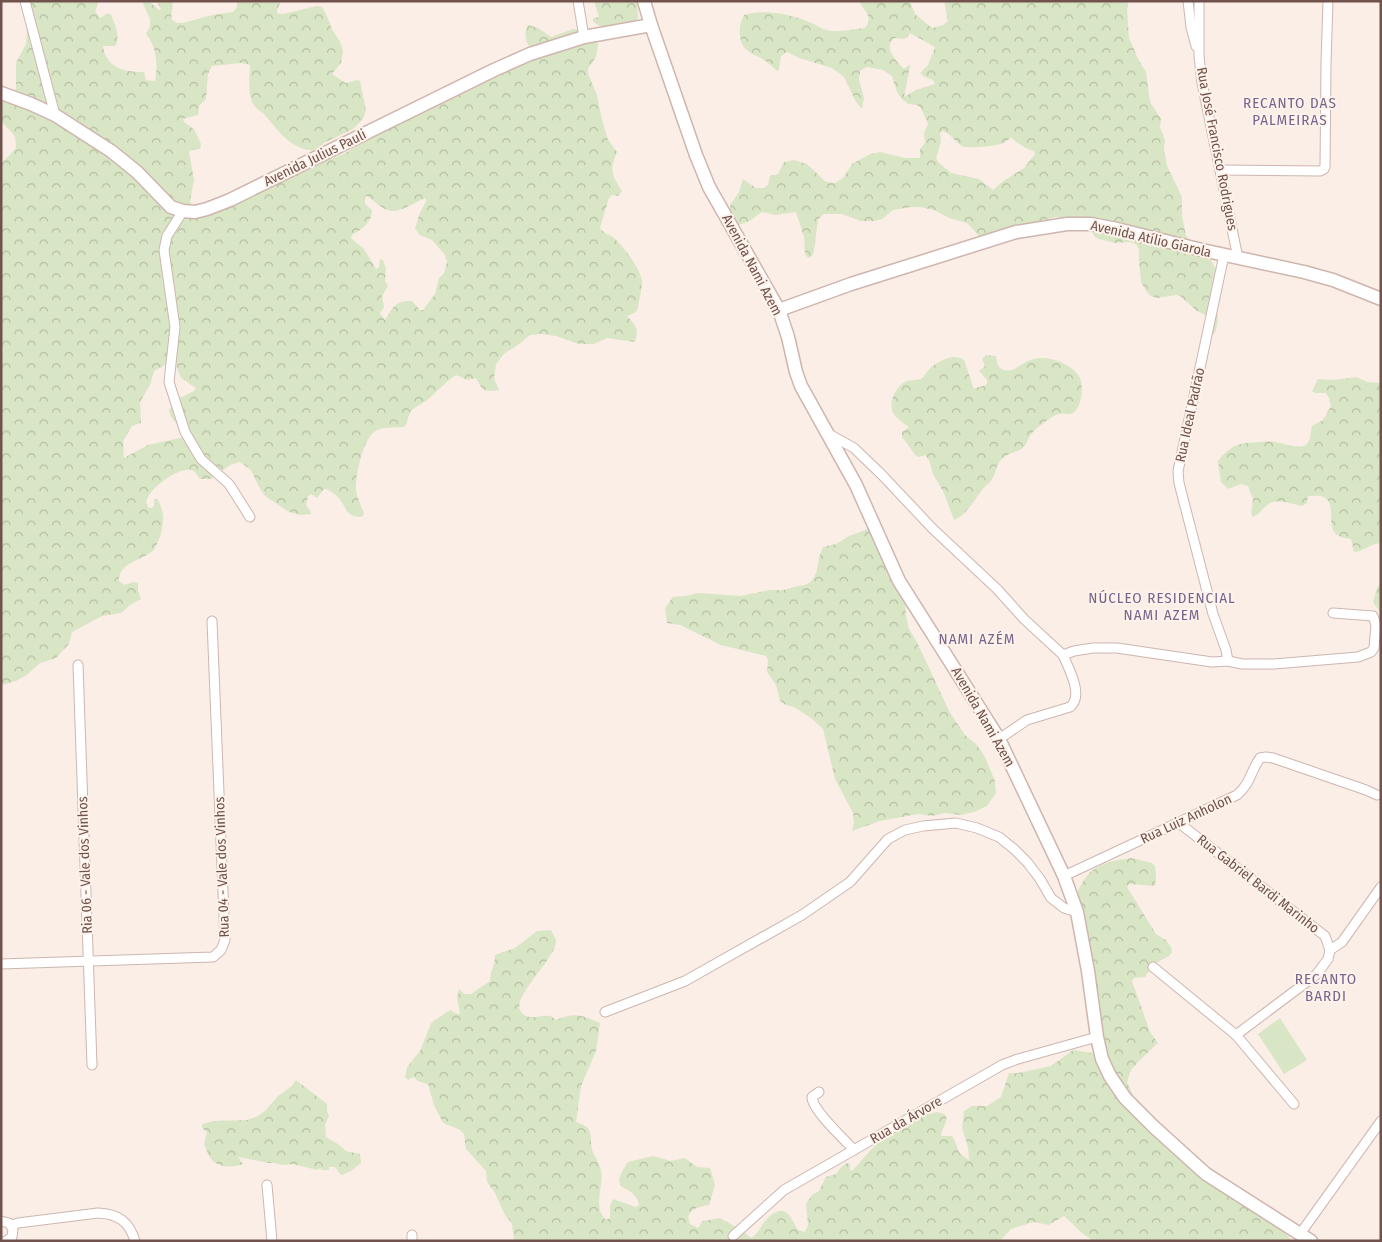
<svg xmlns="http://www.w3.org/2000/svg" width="1382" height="1242" font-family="'Fira Sans Condensed',sans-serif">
  <defs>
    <pattern id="forest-crowns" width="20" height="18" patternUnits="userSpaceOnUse" patternTransform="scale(1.25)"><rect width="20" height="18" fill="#d9e6c5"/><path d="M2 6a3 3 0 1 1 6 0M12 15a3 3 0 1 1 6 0" fill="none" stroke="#b4bda2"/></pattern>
  </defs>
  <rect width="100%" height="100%" fill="#faeee6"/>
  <g fill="url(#forest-crowns)" fill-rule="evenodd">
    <path d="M22 1H97L98 4 95 11 100 18 108 13 111 15C115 25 121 36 115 46H103C106 68 124 72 144 72L146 80 155 81C158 65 157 47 146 34L150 26V19L142 1H149L160 11 161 8 156 1H172C174 9 170 13 172 20L177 23H183L212 15 233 12 237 7V1H281L277 10V13L283 14 317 6 322 7 326 14 332 29 340 42 343 51 341 63 332 74 346 83 357 80 360 81 366 110 363 119 353 129 324 143 316 151C291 150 279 132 264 114 260 111 255 108 253 104 247 92 250 77 250 65L241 63 212 66 208 74 206 99 199 106 198 115 183 119 184 122 194 129 201 144 200 149 191 150 189 152 194 180 190 201 192 206H229L322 162 344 154 374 135 402 123 475 85 520 65 528 63 534 50 533 48 529 46C525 39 524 32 528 25L538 28 551 37 573 29 589 32 595 37 598 45 596 57 588 69V74L597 95 602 120 608 140 617 152C609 169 612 176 622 191L618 196 612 195 609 198 600 228C604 234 610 234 615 239 624 247 641 270 642 281 642 290 639 300 638 308L636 312 627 316C636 326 639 328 635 342L607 338 594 344H579L556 336 542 334 530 335 518 345 505 353 496 364 494 378 499 390C484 392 483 392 476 378L467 380 456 375C444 383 436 393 426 401 422 404 416 406 412 410 407 415 409 422 404 427 394 428 383 426 374 432 363 440 355 477 356 490 357 498 361 506 364 513L362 517C344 517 347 506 337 496 334 493 330 491 326 489L323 490 317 498 311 494 308 496 306 505 311 512V514L300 515 289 512 265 496 259 487 251 470 240 462 230 465 211 479H200C198 477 197 474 195 472 184 463 159 483 152 491 149 494 148 498 146 501L148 507 151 508 154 506V500L157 499C165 511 164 523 160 537 158 541 156 547 153 551 142 560 118 563 119 581L124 585 134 582 138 583V591L141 599 130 605 121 613 102 616 72 632 69 644 56 658 40 663 28 674 16 681 1 685V164L16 148 15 136 1 121V91H11L16 89V63L26 44 27 31ZM367 196C374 201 383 210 391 211 402 212 415 202 425 198L426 201 419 215 415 229 420 235 432 240 445 255 447 262 444 273 439 278 435 294 423 310H420L412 301C396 300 393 307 385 320L380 313 384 307 382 296 388 286 385 281 386 269 383 260 380 259 379 267 376 269 364 249 351 238 352 235C362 229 372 223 372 210L365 204V197ZM174 360 181 378 196 388 194 391 175 400 169 410C170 422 183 425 184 437L148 445 124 458 123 441 132 426 141 423 140 402 150 385 154 371Z"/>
    <path d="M594 1H637L638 18 633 24C619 27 604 32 593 21V18L599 17Z"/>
    <path d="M859 1H910L915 14 932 28 943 25 948 21 944 1H1129L1127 8 1129 38 1139 61 1146 72 1150 102 1161 119 1160 127 1165 140 1164 149 1167 166 1182 197V216L1186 236 1210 258 1217 272 1216 299 1218 319 1216 330 1211 338 1207 316 1197 311 1180 296 1177 295 1157 298 1151 296 1147 292 1141 282 1139 262V250L1137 245 1131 242 1115 243 1099 239 1095 237 1088 225 1075 220 1055 217 988 239 979 236 967 223 949 218 934 210 920 207H911L893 210 882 219 874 221H861L842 214H824L818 219 814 251 812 256 808 258 805 254 804 237 796 212 775 215 762 212 748 222 737 225 730 215V205L739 192 743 179 756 188H764L768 185 770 176 778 174 784 162 794 160 807 164 826 182 835 183 843 178 852 164 870 154 880 152 905 158H920V149L925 143 924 133 928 124 921 108 917 105 908 104 902 99 897 92 892 76 883 70 867 67 860 71 859 80 864 98 862 109 856 102 844 77 832 68 799 58 787 52 781 56 779 69 777 71C773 67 769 63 764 60 758 56 748 53 743 46 738 37 739 23 744 15 763 9 790 14 809 22 815 24 820 28 826 30 834 33 856 29 865 28 874 16 864 11 859 1ZM910 33 935 47 928 65 920 73 925 77 933 80 935 84 916 90 904 97 910 66 909 65 904 69C896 61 882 46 895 38L904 39 908 37ZM943 131C951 134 955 142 962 146 968 149 994 146 1001 144 1006 143 1008 140 1011 137 1017 143 1025 149 1034 151L1035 154 1024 168 1002 182 993 190 979 179 951 173 938 162 936 158 941 142 940 133Z"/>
    <path d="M986 355 996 356C997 361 997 367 1002 369 1011 374 1018 366 1026 362 1039 355 1054 358 1066 365 1073 368 1079 374 1081 381 1083 389 1081 409 1073 413 1069 415 1063 413 1058 414 1052 416 1038 427 1033 432 1029 436 1027 444 1023 448 1016 453 1007 452 1000 461 996 466 996 473 992 479 990 483 985 486 982 490 973 501 968 514 954 520L944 493 933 474 929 460 925 455 919 457 916 456 902 437V432L909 427C905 424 900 421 896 417 886 407 894 388 905 382 909 380 917 380 922 379 925 375 928 369 933 366 941 360 954 353 964 360L974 389C978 386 984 387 987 384V380L979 371 985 366 982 359Z"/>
    <path d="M1357 377 1367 382 1381 383V543C1371 543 1364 552 1354 552L1351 539C1348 538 1342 538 1339 536 1324 528 1338 505 1324 497 1320 495 1313 496 1308 496L1307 503 1302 506C1292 504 1274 497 1266 506 1261 510 1260 514 1253 517L1251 513 1253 499 1248 486 1241 484 1228 489 1221 482 1218 461C1232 444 1239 443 1260 442 1265 441 1270 441 1275 442 1287 444 1295 449 1306 445L1310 439 1312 426 1323 420 1331 406 1329 398 1326 393H1315L1312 391 1318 379 1333 380Z"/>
    <path d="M871 528 907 590 905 604 906 616 909 629 917 642 949 711 965 735 976 744 984 755 995 781 996 793 987 806 974 812 961 815 945 813 932 816 918 814 880 821 852 831 854 822 853 813 835 779 823 729 811 718 794 707 786 705 780 701 776 685 767 672 768 660 766 656 721 645 680 625 667 623 665 608 673 597 686 596 698 593 741 596 769 590H783L802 585 803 586 804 585C817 581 817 569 819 558 820 554 822 550 823 547L836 544 849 536Z"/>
    <path d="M1381 582V649C1374 638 1377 623 1380 612L1373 602 1377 588Z"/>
    <path d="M1131 858 1152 863 1155 866 1156 874 1155 886 1129 884 1127 887 1156 934 1166 940 1171 947 1172 952 1169 956 1154 964 1145 977 1134 978 1132 981 1150 1032 1158 1043 1140 1060 1131 1070 1127 1082 1133 1095 1143 1106 1160 1128 1192 1156 1217 1172 1228 1181 1282 1229 1292 1241H1094L1083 1234 1064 1216 1049 1225 1033 1222 1011 1229 1000 1241H514L512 1224 505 1215 495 1193 487 1182 486 1171 466 1149 464 1134 459 1129 445 1124 442 1121 434 1105 428 1084 418 1081 413 1077 408 1080 405 1077 407 1067 420 1051 431 1023 450 1010 457 1014H460L457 997 459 989 464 994H471L490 981C491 977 490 974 492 970 494 965 495 961 495 955L515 948 537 931 551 930C552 933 555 937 556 940 558 958 505 1001 523 1014 531 1021 541 1014 550 1016 551 1016 555 1019 556 1020 574 1012 582 1015 600 1023L596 1051 581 1086 576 1122C595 1128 589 1134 592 1149 594 1157 600 1163 601 1171 604 1187 592 1206 606 1220L610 1218V1206L613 1199 636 1207 639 1205C634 1181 605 1196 628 1162L653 1156 671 1161 685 1158 697 1167 710 1168 715 1185 709 1205C698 1207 684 1210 690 1224L698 1228 703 1221 720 1218 743 1231 751 1238C762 1232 761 1219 776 1212 788 1206 793 1222 798 1230L805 1232 808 1225 806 1204 812 1195 819 1191 826 1177 836 1174 842 1166 847 1163 850 1164V1171L853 1170 878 1142 899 1128 924 1115 938 1112 946 1115C948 1124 941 1128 941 1136H952C960 1148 953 1150 969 1160L968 1147 962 1128 964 1111 972 1106H987L1001 1097 1009 1073H1018L1051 1066 1073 1050 1092 1053 1102 1051 1075 897C1089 866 1099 863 1131 858Z"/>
    <path d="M296 1080 327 1104V1111L329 1116 325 1125 326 1137 338 1144 346 1151 360 1154 361 1163 351 1171 342 1175 340 1174 335 1167H329V1170H322L320 1168 317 1170 293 1164 282 1165 274 1163H269L238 1157 243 1164C235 1167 222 1168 214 1162 209 1158 206 1149 204 1144L207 1132 202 1128V1124L214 1121 247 1120 256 1117 265 1111 278 1096 292 1086Z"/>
  </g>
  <path fill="#d9e6c5" d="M1280 1018 1307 1060 1284 1074 1258 1034Z"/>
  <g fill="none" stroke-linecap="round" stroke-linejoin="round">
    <g stroke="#cdb6b0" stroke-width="11">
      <g id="street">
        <path d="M25 1 55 115"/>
        <path d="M578 1 584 37"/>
        <path d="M1188 1 1191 27 1196 46"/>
        <path d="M1199 1V56L1202 83 1238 258"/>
        <path d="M1220 170 1320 171 1324 169 1325 167 1326 63 1328 1"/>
        <path d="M183 211 167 236 164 250 175 327 169 382 185 432 201 459 229 484 250 517"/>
        <path d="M1224 255 1178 471 1179 483 1213 614 1226 650 1228 661"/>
        <path d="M827 433 854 448 882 475 932 528 997 589 1024 619 1063 655"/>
        <path d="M78 665 92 1065"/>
        <path d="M999 739 1027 720 1070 707C1084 696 1069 669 1063 655L1074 651 1093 648H1117L1212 662 1228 661 1242 664H1274L1358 657 1371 652 1374 648 1376 625 1373 616 1333 613"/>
        <path d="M1179 823 1325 936 1330 950"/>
        <path d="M1064 876 1237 795C1251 783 1250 772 1260 758L1266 757 1273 758 1366 790 1377 795"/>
        <path d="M1 964 213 957 221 950 225 940 212 621"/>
        <path d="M1153 967 1236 1035 1294 1104"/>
        <path d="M605 1012 685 981 802 915 850 882 888 839 905 830 923 826 956 823 977 828 999 837 1014 849 1027 862 1040 879 1051 898 1064 908 1077 912"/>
        <path d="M1236 1035 1316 975 1328 959 1330 950 1342 942 1381 887"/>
        <path d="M819 1092 812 1097C812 1110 844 1139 854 1150"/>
        <path d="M267 1185 272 1241"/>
        <path d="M1 1221 9 1223 13 1229 12 1237 6 1241"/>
        <path d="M12 1225 18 1223 98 1213C118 1214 129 1221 135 1241"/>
        <path d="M1300 1234 1381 1121"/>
        <path d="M412 1235V1241"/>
        <path d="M733 1236 784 1190 1002 1065 1018 1059 1097 1037"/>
      </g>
    </g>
    <g stroke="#cfb5ae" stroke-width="15">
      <g id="secondary">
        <path d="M644 1 651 25 696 155 709 187 779 310 788 337 796 372 801 386 856 485 899 581 999 739 1064 876 1077 912 1088 971 1097 1037 1102 1059 1110 1076 1125 1098 1154 1127 1206 1174 1311 1241"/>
        <path d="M1 93 31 104 55 115 111 151 137 172 171 207 183 211 195 212 207 209 230 200 494 70 530 54 584 37 651 25"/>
        <path d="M779 310 851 284 1016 232 1067 224H1091L1117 229 1202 250 1304 272 1333 280 1381 299"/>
      </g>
    </g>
    <use href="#street" stroke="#fff" stroke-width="9"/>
    <use href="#secondary" stroke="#fff" stroke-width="12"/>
  </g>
  <g text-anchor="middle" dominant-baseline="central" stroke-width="4" stroke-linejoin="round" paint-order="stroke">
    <g font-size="14" fill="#71524d" stroke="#fdf3eb">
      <text transform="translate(1217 149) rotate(79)">Rua José Francisco Rodrigues</text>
      <text transform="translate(315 158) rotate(-26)">Avenida Julius Pauli</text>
      <text transform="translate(1151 239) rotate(13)">Avenida Atílio Giarola</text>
      <text transform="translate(752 265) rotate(62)">Avenida Nami Azem</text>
      <text transform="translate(1190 415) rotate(-78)">Rua Ideal Padrão</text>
      <text transform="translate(983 717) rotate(60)">Avenida Nami Azem</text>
      <text transform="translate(1186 819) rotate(-25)">Rua Luiz Anholon</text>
      <text transform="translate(85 865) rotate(-92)">Ria 06 - Vale dos Vinhos</text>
      <text transform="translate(222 867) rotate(-92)">Rua 04 - Vale dos Vinhos</text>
      <text transform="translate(1258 884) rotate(38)">Rua Gabriel Bardi Marinho</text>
      <text transform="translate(906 1120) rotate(-30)">Rua da Árvore</text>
    </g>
    <g font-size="15" letter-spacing="1" fill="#77658d" stroke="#fdf3eb">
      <text x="1290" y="103">RECANTO DAS<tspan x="1290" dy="17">PALMEIRAS</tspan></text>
      <text x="1162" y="598">NÚCLEO RESIDENCIAL<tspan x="1162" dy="17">NAMI AZEM</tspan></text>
      <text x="977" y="639">NAMI AZÉM</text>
      <text x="1326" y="979">RECANTO<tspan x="1326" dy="17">BARDI</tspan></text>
    </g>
  </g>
  <rect width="1382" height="1242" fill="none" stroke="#71524d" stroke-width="5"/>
</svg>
